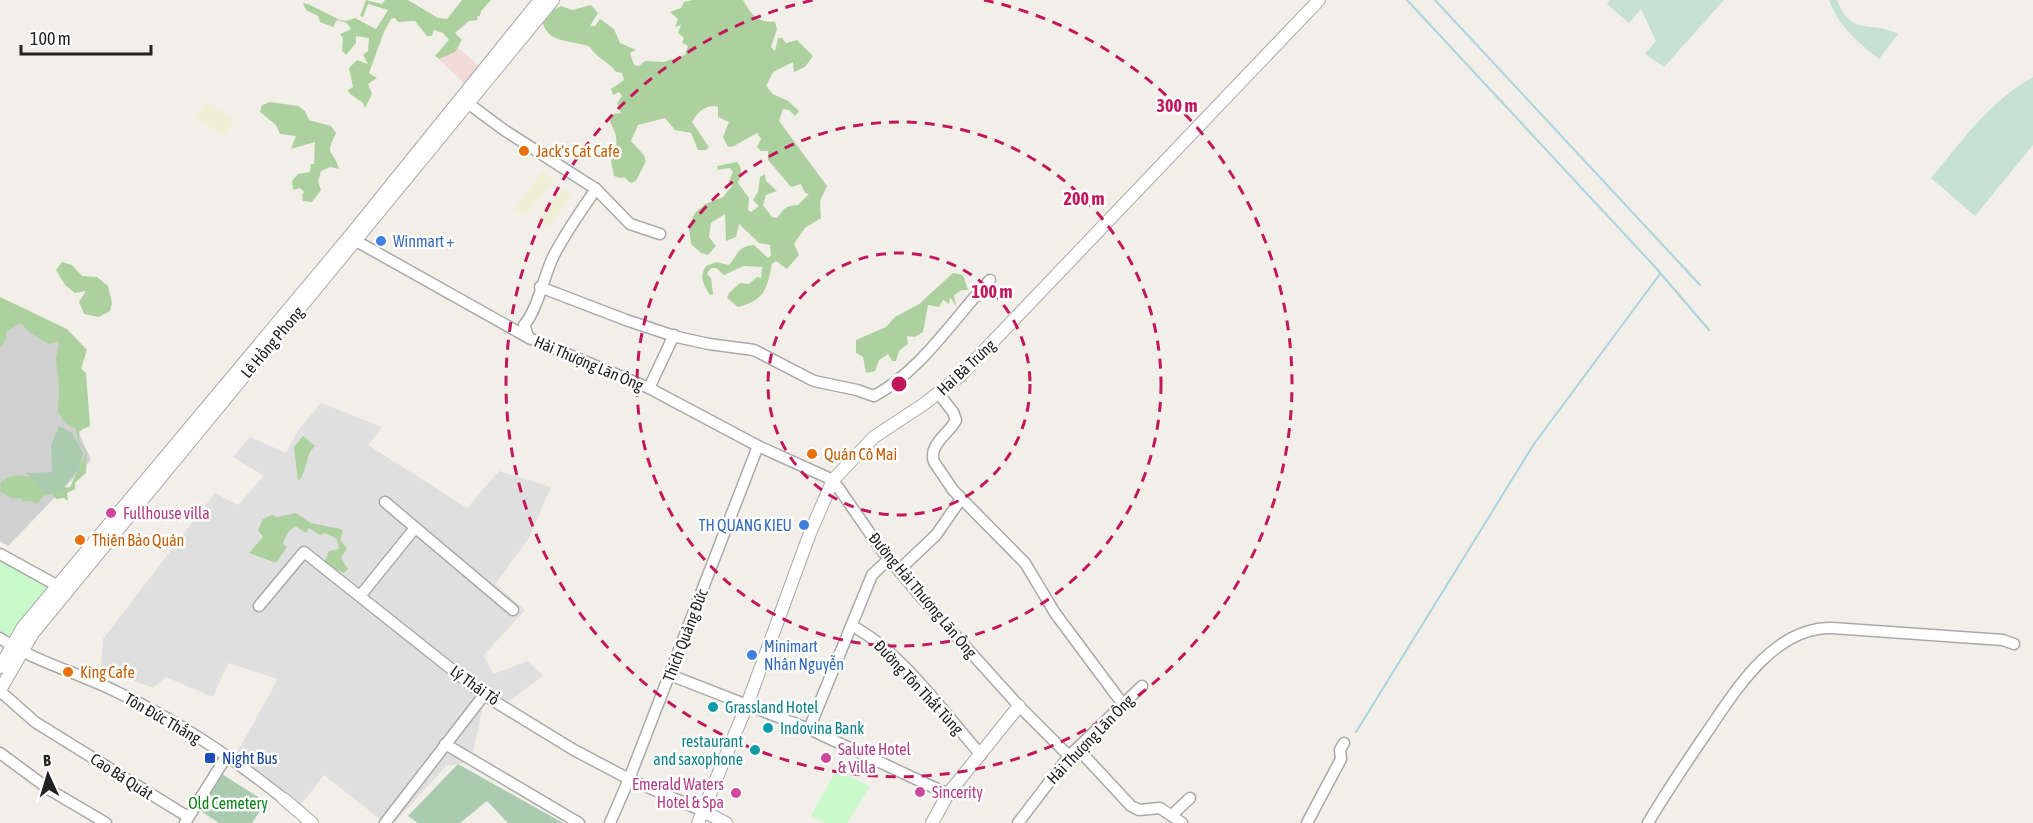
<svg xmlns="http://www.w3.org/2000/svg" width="2033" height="823" font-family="'Asap Condensed',sans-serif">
  <rect width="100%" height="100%" fill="#f2efe9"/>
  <path fill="#e0dfdf" d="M321 403 382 427 368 445 467 508 499 471 551 487 529 538 495 584 525 610 484 655 493 674 528 661 543 676 505 704 481 682 483 706 471 762 446 766 394 823H385L324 775 297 810 235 756 278 679 228 663 213 697 166 677 153 688 101 669 103 639 215 493 238 505 264 476 233 457 250 437 286 453 297 432Z"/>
  <path fill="#f2dad9" d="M449 40 480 67 466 85 439 59Z"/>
  <path fill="#d0d0d0" d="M0 302 64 332 86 425 79 433 91 460 8 546 0 541Z"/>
  <g fill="#eef0d5">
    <path d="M206 101 234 119 224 136 196 118Z"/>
    <path d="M542 172 555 179 527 214 514 210Z"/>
    <path d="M564 187 572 193 549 227 536 221Z"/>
  </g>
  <g fill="#add19e">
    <path d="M366 0 382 4 385 0H408L438 18 447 19 462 0H491L481 11 480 16H477L478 20 469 21 455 33 462 40 455 52 439 59 435 56 449 40 443 33 434 30 432 36H427L415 21 398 22 395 18 391 19 384 32 369 73 377 78 368 84 372 94 365 108 363 103 349 93 348 90 353 87 349 68 357 60 368 64 363 55 368 51 369 38 356 36V43L346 55 342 51 343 38 340 34 351 29 347 23 337 20 333 27 320 22 318 16 306 10 303 3 308 4 340 20 346 21 355 18 376 29 388 10 368 4 363 17 360 16Z"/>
    <path d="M693 0H743C752 15 756 22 775 22L777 29 771 47 775 51 778 38H782L786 43 797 40 813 56 805 67 794 72 793 62 773 72 766 86 773 94 788 101 799 111 795 116 789 110 783 109 779 121 827 186 820 201 821 218 805 228 794 244 799 255 787 269 776 261 772 264C767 287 766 300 738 307L727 298 729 293 740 283 749 284 757 277 761 278 762 267 744 266 724 275 716 268H711L707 274 711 278 713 295 709 294C703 283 699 277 706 266L717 262 729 265C738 255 737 246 754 245L768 258 771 255 770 245 759 243 739 224 736 237 726 241 725 214 711 223 709 237 716 246 708 255 701 253 691 244 689 227 694 214 705 204 723 197 732 186 729 181 733 172 730 168 718 170 717 166 737 162C743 168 741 175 738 183L749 198 748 210 751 212 759 206 753 200 758 192 760 177 765 174 766 181 777 191 766 195 763 205 772 217 777 218C785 208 784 206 798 205L809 194 805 193 801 184 791 187 768 160V151H761L757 147 761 139 757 133 734 146 728 147 723 137 729 122 718 117V107C707 103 697 113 692 122L709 147 706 150H698L691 133 675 130 665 118 638 125 631 141C651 163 648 155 636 181L631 183 624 177 620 178 614 176 610 156C621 143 616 133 609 120L613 114 621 113 617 103 622 96 619 92 613 95 611 89 624 80 622 73 616 72C608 61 596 58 590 47 574 40 548 44 543 23L554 10 561 6 572 10 591 5 598 13 590 26H595L600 19 614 29 620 43 636 50 630 53 634 65 639 66 645 61 664 62 685 55 688 46 682 43 684 38 678 33 681 25 675 27 678 19 670 12 681 8 684 2Z"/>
    <path d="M270 102 298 106 305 111 309 120 331 126 336 133C324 158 333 147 339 169L330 167 321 171 318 182 321 190 312 202 303 201 302 195 304 192 300 188 293 190 292 181 298 174 310 172 311 164H314L315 142 291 149 296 136 280 134 276 125 260 112 262 105Z"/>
    <path d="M62 262 72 265 82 276 97 277 108 286 112 303 110 311 99 317 84 314 79 302 86 291 75 293 65 285 56 270Z"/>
    <path d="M953 273 963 275 968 290H962L954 295 956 306 950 297 949 304 943 300 939 307 928 305 923 332 915 337 907 336 908 344 899 351 896 361H892L888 354 879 360 875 371 866 373 863 357 856 353V340L886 327 895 317 919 304Z"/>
    <path d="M0 297 67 329 87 350 81 369 86 373 90 426 79 431V441L87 453 86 473 75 483V489L67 493 68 501 64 498 56 499 52 494 43 496 37 504 32 501 23 502 20 498H11L0 492 1 482C24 464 46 490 70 487L86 453 78 442 76 429 66 424 58 413 59 385 56 360 59 341 49 344 29 332 21 323 7 331 5 342 0 347Z"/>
    <path d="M303 436 315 446C304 456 309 471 298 481L294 447Z"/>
    <path d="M296 513 311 523 341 529 343 532 340 540 347 548 341 558 348 569 344 573 324 564 329 551 339 549 337 539 325 533 320 535 309 528 306 533 295 526C289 531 285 536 283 544L287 547 276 563 249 553 263 537 258 530 263 519 272 515 278 517Z"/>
  </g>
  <g fill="#c6e0d4">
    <path d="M1610 0H1724L1664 67 1645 54 1656 41 1641 9 1629 23 1607 4Z"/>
    <path d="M1829 0H1837C1851 37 1870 20 1898 34L1879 59C1858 42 1838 26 1829 0Z"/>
    <path d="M2033 77V145L1975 216 1931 178C1962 141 1990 101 2033 77Z"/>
  </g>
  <g fill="#aacbaf">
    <path d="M59 426 72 433 83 453 79 469 60 492 46 493 26 473 52 472 51 445Z"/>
    <path d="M458 764 563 823H508L487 801 460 823H418L408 816Z"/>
    <path d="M222 774 266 802 252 823H219L198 809Z"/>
  </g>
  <g fill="#c8facc">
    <path d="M0 559 47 587 11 637 0 630Z"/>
    <path d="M836 771 870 786 847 823H826L811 816Z"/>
  </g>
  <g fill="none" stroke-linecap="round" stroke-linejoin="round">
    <g stroke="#aad3df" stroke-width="2">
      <path d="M1407 0 1656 268 1709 330"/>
      <path d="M1435 0 1700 285"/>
      <path d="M1356 732 1534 444 1660 274"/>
    </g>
    <g stroke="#a9a9a9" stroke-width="13">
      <g id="minor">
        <path d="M469 104 504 130 596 189 630 224 660 234"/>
        <path d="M349 237 529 338 649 388 758 446 833 480 883 552 928 605 1019 706 1069 756"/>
        <path d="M540 287 626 320 677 337 709 344 754 350 814 381 857 390 874 396C922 370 953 319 990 280"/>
        <path d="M529 338 524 325C537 311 544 276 553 257 565 233 581 211 596 189"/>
        <path d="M649 388 674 335"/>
        <path d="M939 394 953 412 956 420C949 434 928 444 934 462L953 490 1025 563 1055 613 1122 703"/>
        <path d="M385 502 513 610"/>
        <path d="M0 554 58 586"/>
        <path d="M899 570 936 535 961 499"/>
        <path d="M360 596 415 528"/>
        <path d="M259 606 304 552 484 695 574 750 629 779 703 811"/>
        <path d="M852 626C900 650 945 714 981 755"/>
        <path d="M0 638C35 662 79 673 117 692 176 720 233 758 284 799"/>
        <path d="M670 675 809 729 948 794"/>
        <path d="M0 691 35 722 188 817"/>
        <path d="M809 729 872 575 889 559"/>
        <path d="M445 744 579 823"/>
        <path d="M1078 749 1131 806 1139 810 1160 808 1182 823"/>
        <path d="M0 753 50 790 106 823"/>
        <path d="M1172 815 1190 798"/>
        <path d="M185 823 226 757"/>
        <path d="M385 823 484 695"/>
        <path d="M610 823 629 779 758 446"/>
        <path d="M1018 823 1069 756 1142 686"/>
        <path d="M1307 823 1341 759 1340 750 1344 743"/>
        <path d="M1648 823C1665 794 1684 766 1703 738 1733 695 1771 627 1832 628L2003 640 2014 644"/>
      </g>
    </g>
    <g stroke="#a9a9a9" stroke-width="14">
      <g id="tertiary">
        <path d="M0 667 23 627 349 237 540 0"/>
        <path d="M0 690 33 633 553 0"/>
        <path d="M284 799 312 823"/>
        <path d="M703 811 726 823"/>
        <path d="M698 823 747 705 810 533 833 480 874 437 924 404 960 376 1319 0"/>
        <path d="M932 823 948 794 1019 706"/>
      </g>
    </g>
    <use href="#minor" stroke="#fff" stroke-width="10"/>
    <use href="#tertiary" stroke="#fff" stroke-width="12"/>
  </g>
  <g fill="none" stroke="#c2185b" stroke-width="3" stroke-dasharray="10 8">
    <circle cx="899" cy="384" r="131"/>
    <circle cx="899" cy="384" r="262"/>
    <path d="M984 0A393 393 0 1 1 814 0"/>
  </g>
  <g fill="#e8710a" stroke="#fff" stroke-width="2">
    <circle cx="524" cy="151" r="6"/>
    <circle cx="812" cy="454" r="6"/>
    <circle cx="80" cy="540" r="6"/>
    <circle cx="68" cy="672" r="6"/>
  </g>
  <g fill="#3f7fe0" stroke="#fff" stroke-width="2">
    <circle cx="381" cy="241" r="6"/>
    <circle cx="804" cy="525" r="6"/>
    <circle cx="752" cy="655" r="6"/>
  </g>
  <g fill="#d1479c" stroke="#fff" stroke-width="2">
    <circle cx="111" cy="513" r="6"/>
    <circle cx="826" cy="758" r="6"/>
    <circle cx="920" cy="792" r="6"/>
    <circle cx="736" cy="793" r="6"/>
  </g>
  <g fill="#0f9aa8" stroke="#fff" stroke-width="2">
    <circle cx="713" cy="707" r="6"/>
    <circle cx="768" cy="728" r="6"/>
    <circle cx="755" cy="750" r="6"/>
  </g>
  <rect fill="#1a4fb4" stroke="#fff" stroke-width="2" x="204" y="752" width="12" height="12" rx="3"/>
  <g text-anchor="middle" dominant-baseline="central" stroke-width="5" stroke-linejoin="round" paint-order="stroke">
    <g font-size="16" fill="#c56008" stroke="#fff" text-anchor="start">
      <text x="536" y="151">Jack's Cat Cafe</text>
      <text x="824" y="454">Quán Cô Mai</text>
      <text x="92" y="540">Thiên Bảo Quán</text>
      <text x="80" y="672">King Cafe</text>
    </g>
    <g font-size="16" fill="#366cbe" stroke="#fff" text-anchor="start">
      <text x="393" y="241">Winmart +</text>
      <text x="792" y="525" text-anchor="end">TH QUANG KIEU</text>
      <text x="764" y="646">Minimart<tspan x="764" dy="18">Nhân Nguyễn</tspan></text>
    </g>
    <g font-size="16" fill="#222" stroke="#fff">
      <text transform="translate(272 342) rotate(-50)">Lê Hồng Phong</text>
      <text transform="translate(589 363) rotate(23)">Hải Thượng Lãn Ông</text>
      <text transform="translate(966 367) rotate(-43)">Hai Bà Trưng</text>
      <text transform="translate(923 595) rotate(50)">Đường Hải Thượng Lãn Ông</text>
      <text transform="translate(685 635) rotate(-69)">Thích Quảng Đức</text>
      <text transform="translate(475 685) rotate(36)">Lý Thái Tổ</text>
      <text transform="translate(919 687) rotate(47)">Đường Tôn Thất Tùng</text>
      <text transform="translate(163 718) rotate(30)">Tôn Đức Thắng</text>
      <text transform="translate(1090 739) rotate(-46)">Hải Thượng Lãn Ông</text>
      <text transform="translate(122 776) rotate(33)">Cao Bá Quát</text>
    </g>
    <g font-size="16" fill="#b23c85" stroke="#fff" text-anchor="start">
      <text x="123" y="513">Fullhouse villa</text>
      <text x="838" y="749">Salute Hotel<tspan x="838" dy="18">&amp; Villa</tspan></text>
      <text x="724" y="784" text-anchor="end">Emerald Waters<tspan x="724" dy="18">Hotel &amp; Spa</tspan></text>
      <text x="932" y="792">Sincerity</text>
    </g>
    <g font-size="16" fill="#0d838f" stroke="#fff" text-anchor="start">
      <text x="725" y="707">Grassland Hotel</text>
      <text x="780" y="728">Indovina Bank</text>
      <text x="743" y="741" text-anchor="end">restaurant<tspan x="743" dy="18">and saxophone</tspan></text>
    </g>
    <g font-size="16" fill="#164399" stroke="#fff" text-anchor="start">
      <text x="222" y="758">Night Bus</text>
    </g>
    <g font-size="16" fill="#0c8416" stroke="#fff">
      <text x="228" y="803">Old Cemetery</text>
    </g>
  </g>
  <circle cx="899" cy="384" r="9" fill="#c2185b" stroke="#fff" stroke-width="3"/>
  <g font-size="18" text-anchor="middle" font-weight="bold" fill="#c2185b" stroke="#fff" stroke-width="5" stroke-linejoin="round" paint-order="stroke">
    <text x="1177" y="112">300 m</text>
    <text x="1084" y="205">200 m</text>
    <text x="992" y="298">100 m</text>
  </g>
  <g transform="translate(48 775) rotate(356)" stroke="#ffffff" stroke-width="4.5" paint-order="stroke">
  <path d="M0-4.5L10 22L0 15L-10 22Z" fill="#222222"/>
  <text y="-9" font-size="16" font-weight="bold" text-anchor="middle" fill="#222222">B</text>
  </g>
  <path d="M21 45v9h130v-9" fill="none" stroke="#222222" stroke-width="3"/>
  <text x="30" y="45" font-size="18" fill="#222222" stroke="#ffffff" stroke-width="4.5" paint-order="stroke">100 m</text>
</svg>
